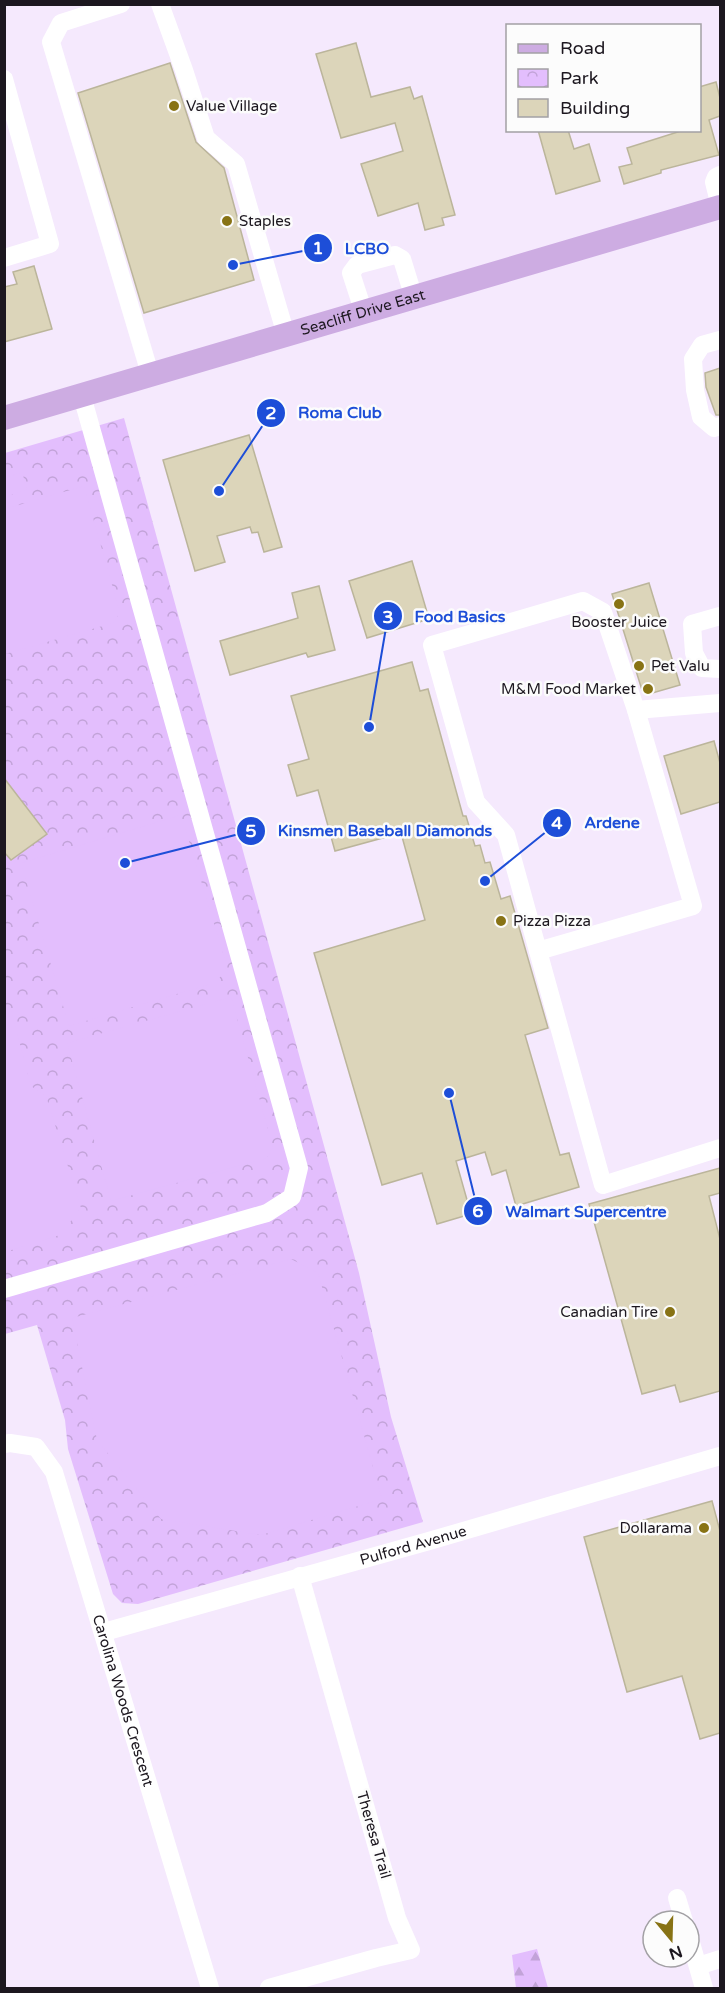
<svg xmlns="http://www.w3.org/2000/svg" width="725" height="1993" font-family="'Varela Round',sans-serif">
  <defs>
    <pattern id="forest-firs" width="22" height="20" patternUnits="userSpaceOnUse" patternTransform="scale(1.5)"><rect width="22" height="20" fill="#e3befd"/><path d="M5 1l3.5 6h-7zM16 11l3.5 6h-7z" fill="#c2a3d8"/></pattern>
    <pattern id="park-crowns" width="20" height="18" patternUnits="userSpaceOnUse" patternTransform="scale(1.5)"><rect width="20" height="18" fill="#e3befd"/><path d="M2 6a3 3 0 1 1 6 0M12 15a3 3 0 1 1 6 0" fill="none" stroke="#c2a3d8"/></pattern>
  </defs>
  <rect width="100%" height="100%" fill="#f5e9fd"/>
  <path fill="url(#forest-firs)" d="M537 1949 548 1988H516L512 1955Z"/>
  <path fill="url(#park-crowns)" d="M124 418 359 1273 391 1417 423 1522 138 1604 122 1603 113 1594 68 1449 65 1420 37 1325 5 1334V453Z"/>
  <g fill="#e3befd">
    <path d="M19 473 20 476 23 475 27 490 5 497V478Z"/>
    <path d="M84 486 120 613 113 623 5 654V509Z"/>
    <path d="M181 815 227 966 217 982 69 1026 21 863Z"/>
    <path d="M231 997 273 1147 267 1158 111 1201 67 1043Z"/>
    <path d="M10 1006 31 1086 46 1096 81 1208 60 1235 5 1252 4 1008Z"/>
    <path d="M291 1259 318 1273 382 1499 261 1535 161 1519 97 1440 72 1318Z"/>
  </g>
  <g fill="#dcd5ba" stroke="#bbb59b" stroke-width="1.5">
    <path d="M356 43 371 97 410 87 414 99 422 96 455 215 442 218 444 225 425 230 418 203 378 216 361 164 403 151 395 123 341 138 316 54Z"/>
    <path d="M170 63 196 142 224 168 254 280 144 313 78 93Z"/>
    <path d="M716 82 720 98V116L709 120 719 155 661 170V173L624 184 619 167 632 164 627 148 684 130H699V87Z"/>
    <path d="M538 130H568L574 149 589 144 600 181 556 194Z"/>
    <path d="M34 266 52 329 4 342V287L17 284 13 272Z"/>
    <path d="M720 368V415H716L706 387 705 373Z"/>
    <path d="M249 435 282 547 264 552 258 532 252 533 250 527 217 536 225 562 195 571 163 460Z"/>
    <path d="M412 561 429 619 367 638 349 581Z"/>
    <path d="M649 583 680 685 649 694 642 690 612 594Z"/>
    <path d="M319 586 335 650 308 657 306 653 230 675 220 641 298 618 292 593Z"/>
    <path d="M412 662 420 691 428 689 463 816H466L475 846 480 845 485 863 490 862 501 899 510 896 548 1028 525 1035 560 1155 569 1153 579 1187 516 1206 506 1170 492 1175 485 1152 456 1161 471 1214 437 1224 422 1173 382 1185 314 953 425 920 401 833 335 851 318 790 297 796 288 765 309 759 291 696Z"/>
    <path d="M714 741 720 763V802L681 814 664 756Z"/>
    <path d="M4 778 47 834 11 860 4 852Z"/>
    <path d="M720 1168V1193L709 1196 720 1239V1391L680 1402 675 1385 642 1394 589 1204Z"/>
    <path d="M712 1501 720 1531V1733L700 1739 682 1676 627 1692 584 1537Z"/>
  </g>
  <g fill="none" stroke-linecap="round" stroke-linejoin="round">
    <g stroke="#fff" stroke-width="18">
      <path d="M121 4 61 23 51 42 151 377"/>
      <path d="M160 4 184 70 206 138 236 164 286 335"/>
      <path d="M4 79 50 244 4 258"/>
      <path d="M720 175 716 177 714 182 720 206"/>
      <path d="M364 313 351 273 357 265 395 255 402 259 414 298"/>
      <path d="M720 340 702 345 693 359 695 390 701 417 714 428 720 426"/>
      <path d="M583 601 603 612 636 710 693 906 538 951 506 835 476 802 432 645Z"/>
      <path d="M720 616 692 624 694 653 702 668 720 669"/>
      <path d="M636 710 720 703"/>
      <path d="M538 951 603 1185 720 1148"/>
      <path d="M4 1289 267 1213 292 1197 299 1168 82 396"/>
      <path id="s1" d="M4 1444 10 1443 36 1447 54 1472 210 1988"/>
      <path id="s2" d="M104 1632 429 1541 720 1456"/>
      <path d="M677 1898 684 1921"/>
      <path d="M689 1936 704 1988"/>
      <path d="M698 1966 720 1959"/>
      <path d="M269 1988 376 1958 411 1950 397 1918 300 1576"/>
    </g>
    <path stroke="#cdace2" stroke-width="24" id="s3" d="M4 418 720 207"/>
  </g>
  <g fill="#887315" stroke="#fcfcfc" stroke-width="2">
    <circle cx="174" cy="106" r="6"/>
    <circle cx="227" cy="221" r="6"/>
    <circle cx="619" cy="604" r="6"/>
    <circle cx="639" cy="666" r="6"/>
    <circle cx="648" cy="689" r="6"/>
    <circle cx="501" cy="921" r="6"/>
    <circle cx="670" cy="1312" r="6"/>
    <circle cx="704" cy="1528" r="6"/>
  </g>
  <g text-anchor="middle" dominant-baseline="central" stroke-width="5" stroke-linejoin="round" paint-order="stroke">
    <g font-size="15" fill="#1c171f" stroke="#fcfcfc" text-anchor="start">
      <text x="186" y="106">Value Village</text>
      <text x="239" y="221">Staples</text>
      <text x="619" y="622" text-anchor="middle">Booster Juice</text>
      <text x="651" y="666">Pet Valu</text>
      <text x="636" y="689" text-anchor="end">M&amp;M Food Market</text>
      <text x="513" y="921">Pizza Pizza</text>
      <text x="658" y="1312" text-anchor="end">Canadian Tire</text>
      <text x="692" y="1528" text-anchor="end">Dollarama</text>
    </g>
    <g font-size="15" fill="#1c171f" stroke="#fcfcfc">
      <text stroke="none"><textPath href="#s3" startOffset="374">Seacliff Drive East</textPath></text>
      <text stroke="none"><textPath href="#s2" startOffset="321">Pulford Avenue</textPath></text>
      <text stroke="none"><textPath href="#s1" startOffset="302">Carolina Woods Crescent</textPath></text>
      <text transform="translate(374 1835) rotate(74)">Theresa Trail</text>
    </g>
  </g>
  <path fill="none" stroke="#1d4ed8" stroke-width="2" d="M233 265L318 248M219 491L271 413M369 727L388 616M485 881L557 823M125 863L251 831M449 1093L478 1211"/>
  <g fill="#1d4ed8" stroke="#fcfcfc" stroke-width="2">
    <circle cx="233" cy="265" r="6"/>
    <circle cx="219" cy="491" r="6"/>
    <circle cx="369" cy="727" r="6"/>
    <circle cx="485" cy="881" r="6"/>
    <circle cx="125" cy="863" r="6"/>
    <circle cx="449" cy="1093" r="6"/>
    <circle cx="318" cy="248" r="15"/>
    <circle cx="271" cy="413" r="15"/>
    <circle cx="388" cy="616" r="15"/>
    <circle cx="557" cy="823" r="15"/>
    <circle cx="251" cy="831" r="15"/>
    <circle cx="478" cy="1211" r="15"/>
  </g>
  <g font-size="18" text-anchor="middle" font-weight="bold" fill="#fff">
    <text x="318" y="254">1</text>
    <text x="271" y="419">2</text>
    <text x="388" y="623">3</text>
    <text x="557" y="829">4</text>
    <text x="251" y="837">5</text>
    <text x="478" y="1217">6</text>
  </g>
  <g font-size="16" text-anchor="middle" font-weight="bold" fill="#1d4ed8" stroke="#fcfcfc" stroke-width="5" stroke-linejoin="round" paint-order="stroke">
    <text x="367" y="254">LCBO</text>
    <text x="340" y="418">Roma Club</text>
    <text x="460" y="622">Food Basics</text>
    <text x="612" y="828">Ardene</text>
    <text x="385" y="836">Kinsmen Baseball Diamonds</text>
    <text x="586" y="1217">Walmart Supercentre</text>
  </g>
  <rect width="725" height="1993" fill="none" stroke="#1c171f" stroke-width="12"/>
  <rect x="506" y="24" width="195" height="108" fill="#fcfcfc" stroke="#a2a0a4" stroke-width="1.5"/>
  <rect x="518" y="44" width="30" height="9" fill="#cdace2" stroke="#a2a0a4" stroke-width="1.5"/>
  <text x="560" y="54" font-size="18" fill="#1c171f">Road</text>
  <rect x="518" y="69" width="30" height="18" fill="url(#park-crowns)" stroke="#a2a0a4" stroke-width="1.5"/>
  <text x="560" y="84" font-size="18" fill="#1c171f">Park</text>
  <rect x="518" y="99" width="30" height="18" fill="#dcd5ba" stroke="#a2a0a4" stroke-width="1.5"/>
  <text x="560" y="114" font-size="18" fill="#1c171f">Building</text>
  <g transform="translate(671 1939) rotate(161)"><circle r="28" fill="#fcfcfc" stroke="#a2a0a4" stroke-width="1.5"/>
  <path d="M0-4.5L10 22L0 15L-10 22Z" fill="#887315"/>
  <text y="-9" font-size="16" font-weight="bold" text-anchor="middle" fill="#1c171f">N</text>
  </g>
</svg>
